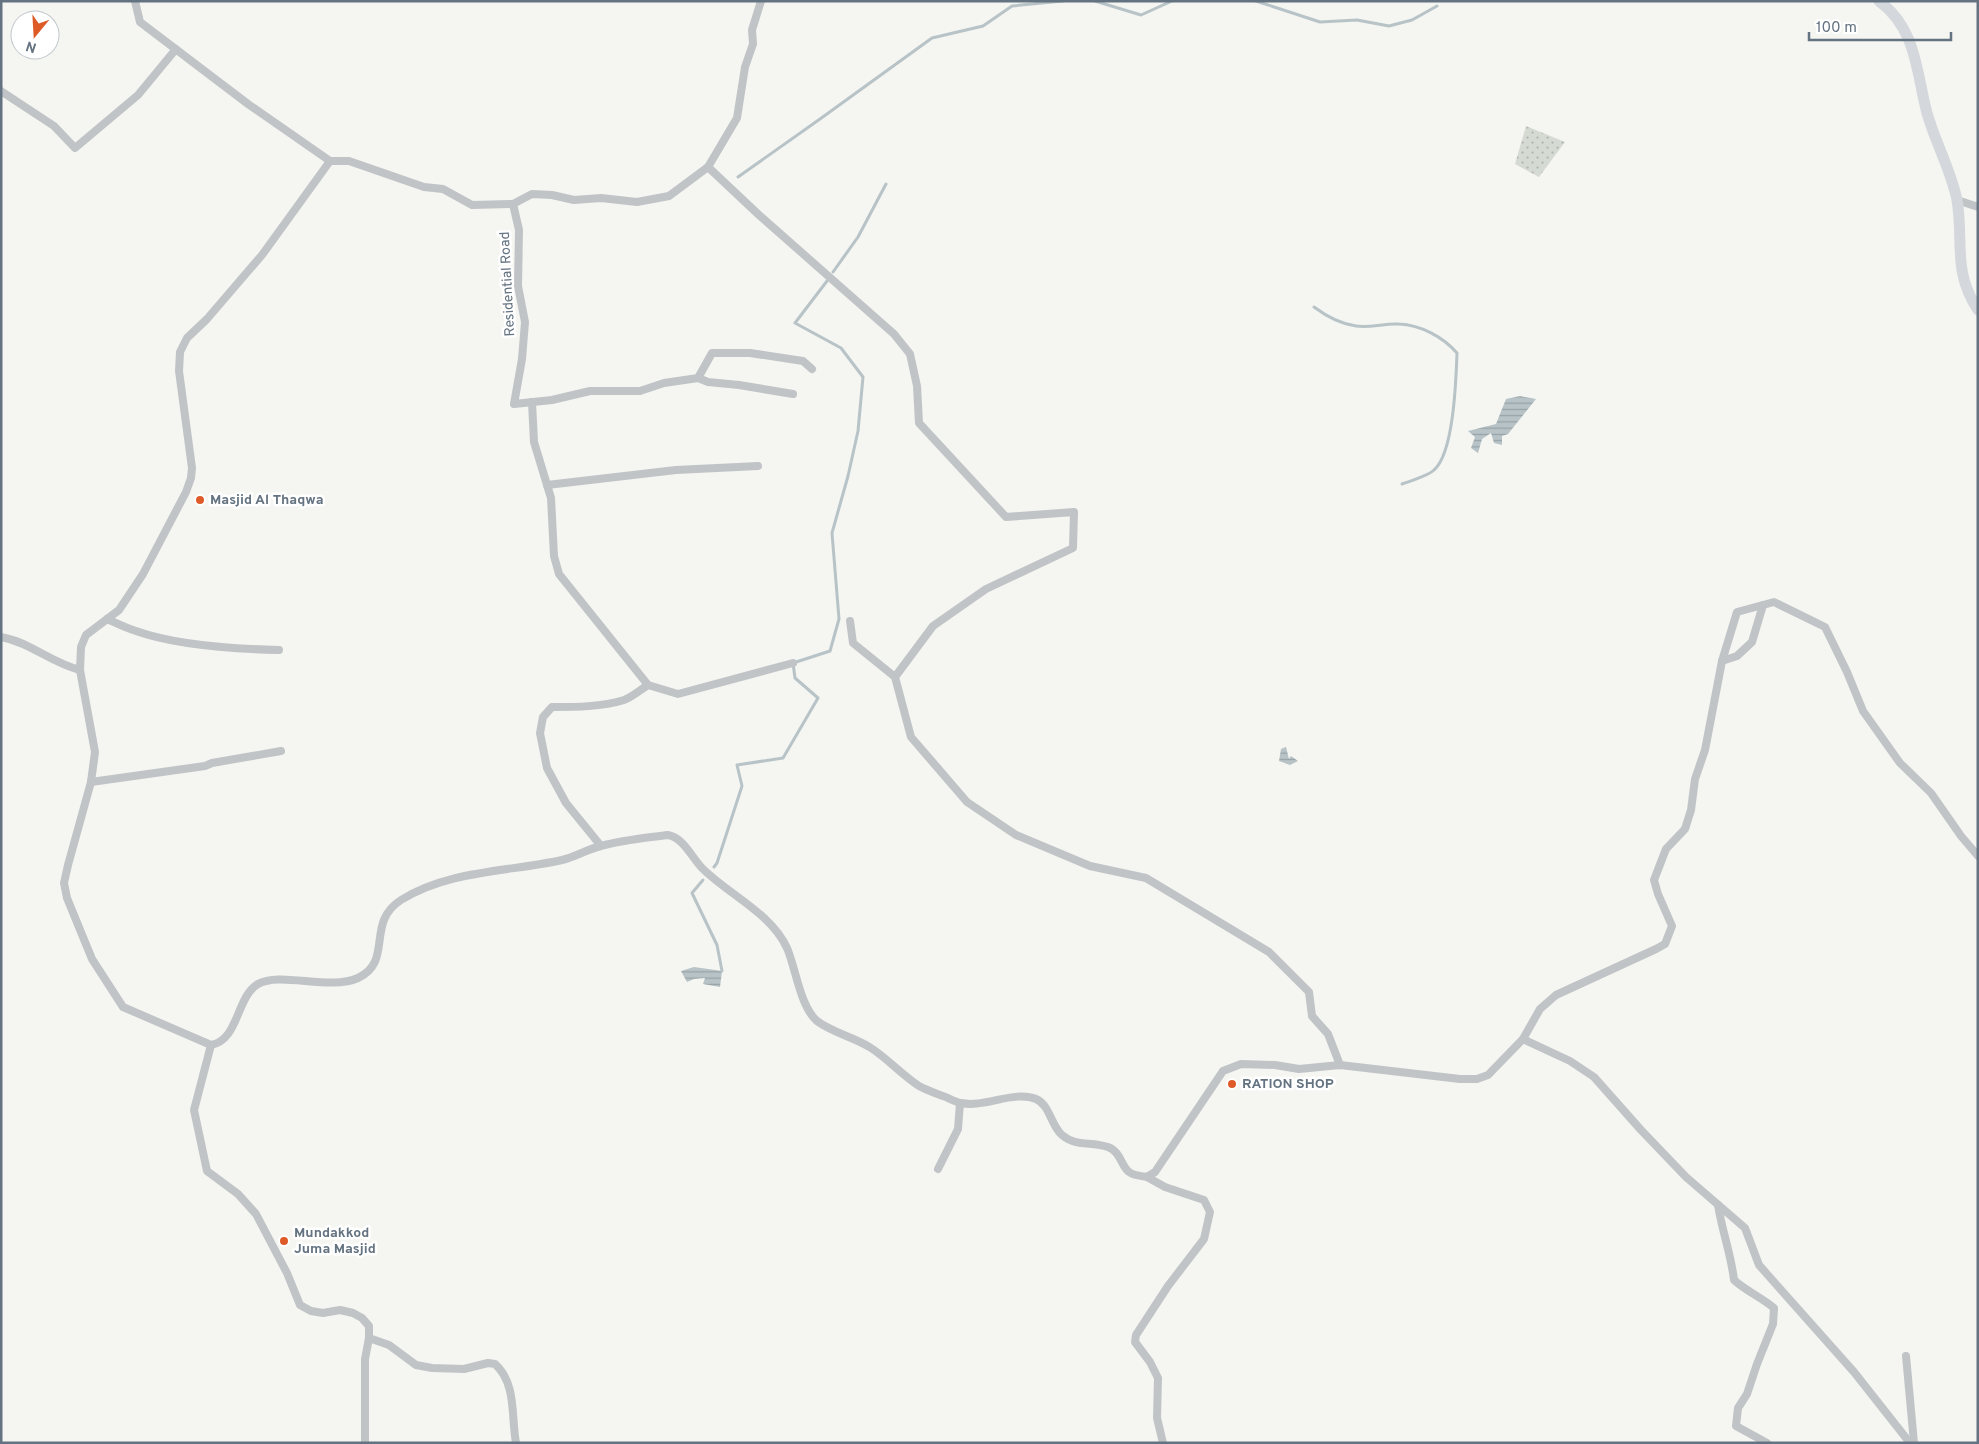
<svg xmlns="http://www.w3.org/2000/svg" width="1979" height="1444" font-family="Overpass,sans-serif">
  <defs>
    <pattern id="grass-dots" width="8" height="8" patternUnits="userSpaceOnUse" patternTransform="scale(1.25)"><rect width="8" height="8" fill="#d5dbd2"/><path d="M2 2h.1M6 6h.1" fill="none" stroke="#b0b6b0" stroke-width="1.8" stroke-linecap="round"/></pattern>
    <pattern id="water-rules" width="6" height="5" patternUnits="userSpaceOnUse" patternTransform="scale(1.25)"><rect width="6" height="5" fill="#b7c3c7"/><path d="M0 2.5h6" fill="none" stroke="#98a3a7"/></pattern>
  </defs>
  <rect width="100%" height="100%" fill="#f5f5f1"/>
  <path fill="url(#grass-dots)" d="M1526 126 1565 142 1539 177 1515 164Z"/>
  <g fill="url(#water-rules)">
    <path d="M1520 396 1536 399 1508 434 1502 436V445L1494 443 1491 433 1482 439 1478 453 1471 448 1475 437 1468 431 1496 424 1506 399Z"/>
    <path d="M1286 747 1289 759 1291 756 1298 761 1290 765 1279 761 1281 749Z"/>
    <path d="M694 967 722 971 720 987 703 984 705 978 694 979 687 982 681 971Z"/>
  </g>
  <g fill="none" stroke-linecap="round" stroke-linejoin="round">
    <g stroke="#b7c3c7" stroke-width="3">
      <path d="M1095 1 1141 15 1172 1"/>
      <path d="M1256 1 1320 22 1357 20 1389 26 1412 20 1437 6"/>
      <path d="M738 177 820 119 932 38 983 26 1012 6 1063 1"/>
      <path d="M833 272 858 237 886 184"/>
      <path d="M1314 307C1326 316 1341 324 1356 326 1371 328 1385 323 1399 324 1421 325 1443 337 1457 353 1456 379 1454 453 1434 470 1428 476 1410 481 1402 484"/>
      <path d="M714 867 717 863 742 786 737 765 783 758 818 698 795 678 793 663 830 651 839 619 832 533 848 476 858 431 863 377 841 348 795 323 827 281"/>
      <path d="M703 880 692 893 717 945 722 971"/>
    </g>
    <g stroke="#c0c4c7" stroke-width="8">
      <path d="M135 1 140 22 248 104 330 161H349L424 187 443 189 472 205 513 204 532 194 552 195 574 200 601 198 637 202 669 196 708 167 759 215 894 334 910 354 917 386 919 423 1006 517 1074 512 1073 548 986 589 933 626 895 677 911 737 967 802 1016 835 1090 866 1146 878 1269 952 1309 992 1312 1016 1328 1034 1340 1065"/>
      <path d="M1 91 54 126 75 148 138 95 176 49"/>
      <path d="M330 161 262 255 207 319 187 338 180 352 179 371 192 468 191 478 186 492 143 574 119 610 86 635 81 647 80 670 95 752 91 782 68 865 64 883 67 898 92 959 123 1007 211 1045 194 1110 207 1171 238 1194 256 1214 287 1273 300 1305 311 1311 323 1313 340 1310 353 1313 362 1318 369 1326V1338L365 1359V1443"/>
      <path d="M708 167 737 118 745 67 753 44 752 30 761 1"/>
      <path d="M1957 200 1978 207"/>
      <path d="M513 204 519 230 518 286 525 322 522 359 514 404 552 400 590 391H640L664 383 698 378 712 353H750L803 361 812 369"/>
      <path d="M698 378 708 382 739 385 793 394"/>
      <path d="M532 402 534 442 551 498 554 556 559 574 648 685 678 694 793 663"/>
      <path d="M547 485 676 470 758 466"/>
      <path d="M107 619C116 623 126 628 136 631 175 645 237 649 279 650"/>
      <path d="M850 621 853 643 895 677"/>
      <path d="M1 637C30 642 51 663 80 670"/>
      <path d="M1722 661 1737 656 1752 642 1763 605"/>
      <path d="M91 782 205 766 212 763 281 751"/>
      <path d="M601 846 566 803 547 768 540 733 543 717 552 707C575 707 602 707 624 700 632 697 640 690 648 685"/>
      <path d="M1523 1039 1540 1009 1556 995 1656 949 1665 944 1672 926 1658 894 1654 880 1666 849 1685 829 1691 810 1695 779 1705 750 1722 661 1737 612 1774 602 1825 627 1847 672 1863 711 1900 763 1931 793 1961 836 1978 856"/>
      <path d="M211 1045C239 1040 236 997 258 984 280 971 330 991 358 978 394 961 365 923 401 900 449 870 508 872 562 860 575 857 588 849 601 846 623 840 646 838 668 835 684 838 692 858 702 868 729 895 771 913 787 948 796 969 800 1006 817 1021 833 1033 854 1037 871 1048 888 1059 902 1075 919 1086 926 1090 935 1093 943 1096 949 1098 955 1102 961 1103 985 1108 1014 1090 1036 1099 1050 1105 1051 1126 1062 1135 1076 1147 1091 1141 1108 1147 1121 1152 1121 1166 1129 1172 1134 1176 1142 1176 1147 1177L1155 1172 1223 1071 1241 1064 1275 1065 1299 1069 1340 1065 1460 1079H1477L1488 1075 1523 1039 1570 1061 1594 1077 1641 1130 1686 1177 1745 1228 1759 1265 1854 1372 1910 1443"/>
      <path d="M938 1169 958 1129 960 1103"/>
      <path d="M1147 1177 1165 1187 1204 1200 1210 1212 1204 1239 1168 1286 1136 1335 1135 1342 1150 1362 1158 1378 1157 1418 1163 1443"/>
      <path d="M1718 1205C1722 1231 1731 1254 1734 1280 1746 1291 1761 1297 1774 1308L1773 1324 1757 1364 1747 1394 1738 1408 1736 1426 1767 1443"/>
      <path d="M369 1338 389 1345 416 1365 432 1368 464 1369 488 1363 495 1364C517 1384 511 1417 516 1443"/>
      <path d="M1906 1356 1914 1443"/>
    </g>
    <path stroke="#d4d8dc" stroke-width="11" d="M1879 1C1917 29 1916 72 1927 113 1935 142 1951 170 1957 200 1964 241 1952 271 1978 310"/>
  </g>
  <g fill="#de5b27" stroke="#fff" stroke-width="2">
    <circle cx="200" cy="500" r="5"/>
    <circle cx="1232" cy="1084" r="5"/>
    <circle cx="284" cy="1241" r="5"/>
  </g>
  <g text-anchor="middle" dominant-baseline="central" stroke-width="5" stroke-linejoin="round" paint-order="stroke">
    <g font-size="14" fill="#647381" stroke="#fff">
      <text transform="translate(508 284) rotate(-93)">Residential Road</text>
    </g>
    <g font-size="14" font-weight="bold" fill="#647381" stroke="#fff" text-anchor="start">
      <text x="210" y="500">Masjid Al Thaqwa</text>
      <text x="1242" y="1084">RATION SHOP</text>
      <text x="294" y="1233">Mundakkod<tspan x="294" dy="16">Juma Masjid</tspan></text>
    </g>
  </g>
  <rect width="1979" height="1444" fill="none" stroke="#647381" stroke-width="5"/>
  <g transform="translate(35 35) rotate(198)"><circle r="24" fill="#ffffff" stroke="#c1c7cd"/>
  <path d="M0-4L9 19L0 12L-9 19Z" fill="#de5b27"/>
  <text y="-8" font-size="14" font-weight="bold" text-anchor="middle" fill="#647381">N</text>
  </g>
  <path d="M1809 32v8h142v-8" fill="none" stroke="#647381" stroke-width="2.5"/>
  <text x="1816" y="32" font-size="15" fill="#647381" stroke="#ffffff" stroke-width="4" paint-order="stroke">100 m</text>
</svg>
